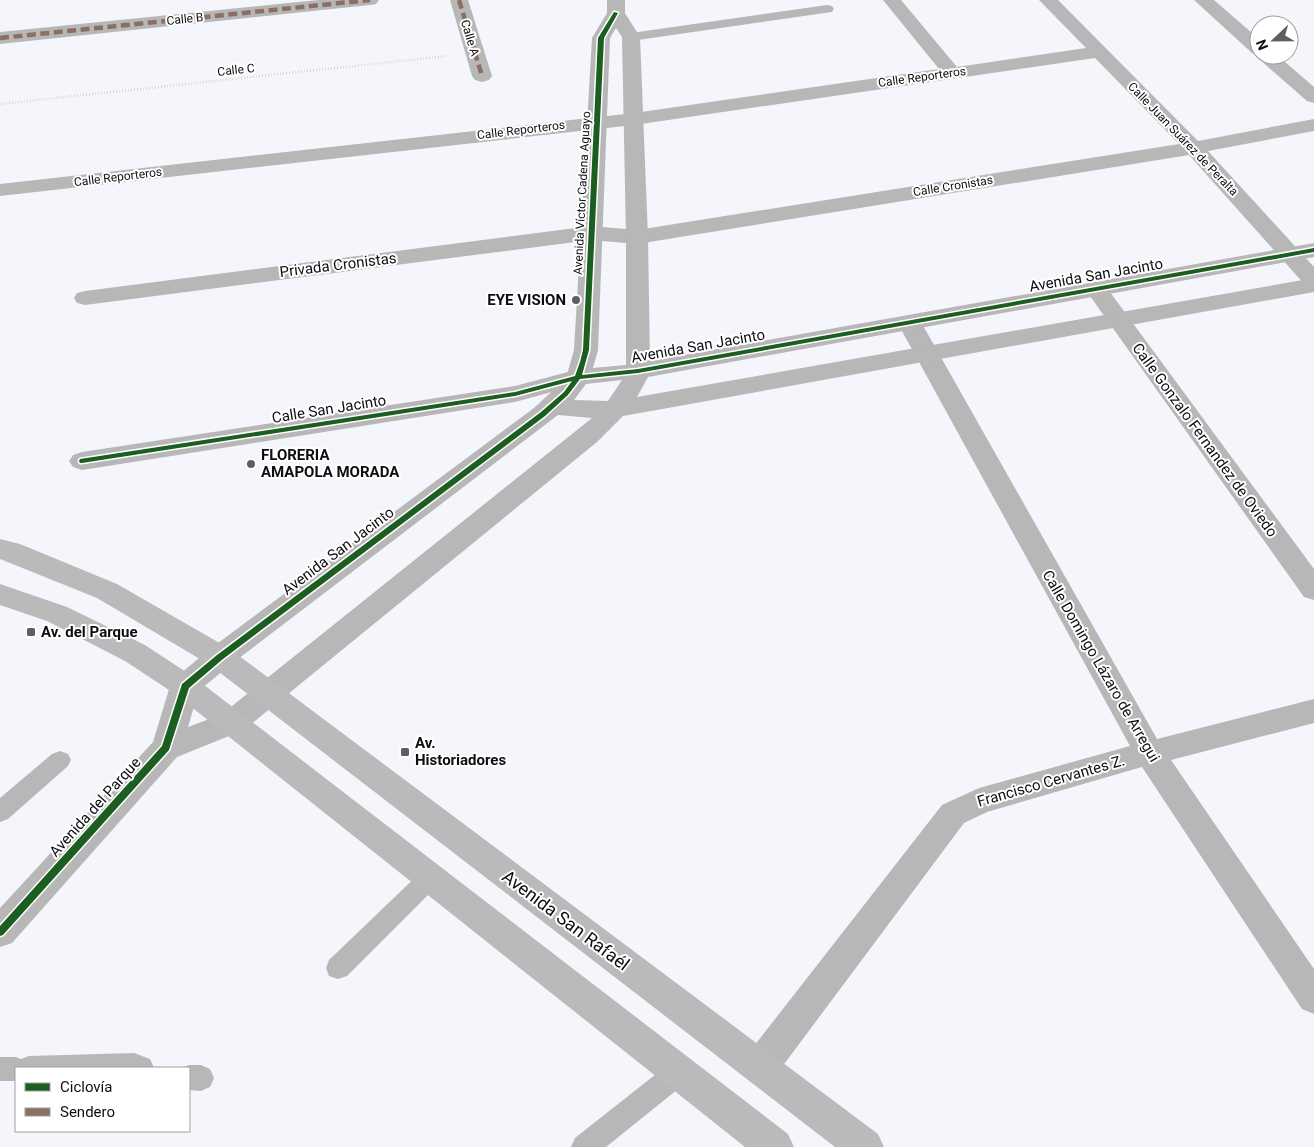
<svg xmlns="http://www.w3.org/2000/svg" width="1314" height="1147" font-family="Roboto,sans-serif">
  <rect width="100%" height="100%" fill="#f5f6fb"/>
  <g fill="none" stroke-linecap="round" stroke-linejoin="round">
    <path stroke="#b9b8ba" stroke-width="2.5" stroke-dasharray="0.5 2.5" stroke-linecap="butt" d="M0 104 447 56"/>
    <g fill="#b8b7b8" fill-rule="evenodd">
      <path d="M827 5 832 6 834 9 832 12 631 41 624 37 631 33Z"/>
      <path d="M60 751 68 754 71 760 68 766 8 819 0 822V798L52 754Z"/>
      <path d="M431 867 439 870 443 877 439 884 347 976 338 979 329 976 326 968 329 960 423 870Z"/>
      <path d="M134 1053 150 1059 154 1068H16V1081H0V1057H16L21 1059 29 1056Z"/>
      <path d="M679 1059 688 1063 692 1072 688 1081 606 1147H571L575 1138 670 1063Z"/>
      <path d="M189 1065H201L210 1069 214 1078 210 1087 201 1091 189 1090V1068H182Z"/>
    </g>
    <g fill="#b8b7b8" fill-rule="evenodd">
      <path d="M318 0H379L376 4 370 5 0 44V32Z"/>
      <path d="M450 0H468L492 76 489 80 482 82 475 80 472 76Z"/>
      <path d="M883 0H901L957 67 1086 48 1039 0H1058L1198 141 1314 119V131L1208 151 1314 267V288L1306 286 1189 155 637 244 591 240 85 305 77 303 74 298 77 293 85 291 591 226 637 230 1179 144 1095 58 634 125 0 196V184L634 113 939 69Z"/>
      <path d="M1194 0H1214L1259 39V55H1277L1314 87V103L1307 101 1259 59 1257 54 1252 53Z"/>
      <path d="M1096 282 1104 284 1314 569V600L1304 597 1085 289 1088 284Z"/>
      <path d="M909 315 917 317 921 322 1157 739 1314 699V723L1171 760 1314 969V1014L1302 1009 1142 767 987 812 964 823 773 1079 760 1084 747 1079 742 1067 747 1055 942 805 979 788 1130 746 897 322 901 317Z"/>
      <path d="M579 369 588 372 591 377 588 382 515 402 82 470 73 467 69 461 73 455 82 452 515 386Z"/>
      <path d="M185 674 195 678 200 686 188 727 233 710 244 714 248 722 244 730 177 757 12 943 0 947V908L153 742 170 686 175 678Z"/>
    </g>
    <path fill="#b8b7b8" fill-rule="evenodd" d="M607 0H625V13L640 37 648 237 650 361 1314 243V257L648 377 637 397 1314 278V292L623 416 597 442 244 730 233 734 222 730 218 722 222 714 592 418 558 415 230 665 195 694 185 698 175 694 170 686 175 678 210 649 534 408 563 381 568 371 574 350 592 38 607 13ZM616 28 622 37 626 237V365L593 368 598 350 610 38ZM622 380 608 401 574 400 586 384Z"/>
    <g fill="#bababb" fill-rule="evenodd">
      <path d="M0 539 20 544 117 584 230 649 878 1134 884 1147H835L210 665 97 598 0 559Z"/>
      <path d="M0 584 67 607 145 645 195 678 788 1134 794 1147H745L175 694 125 661 47 621 0 605Z"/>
    </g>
    <g stroke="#8d6e63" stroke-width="4.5" stroke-dasharray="9 4.5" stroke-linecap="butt">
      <path d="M459 0 482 76"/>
      <path d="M0 38 370 0"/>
    </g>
    <g stroke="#fff" stroke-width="3">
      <path id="cycleway" d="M614 12 618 13 604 38 589 350 582 375 638 369 1314 248V252L638 373 580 379 568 395 545 416 223 659 189 688 169 750 3 935 0 936V926L162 746 182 684 217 655 541 412 564 392 572 381 515 396 82 463H80L79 461 80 459 515 392 575 376 580 362 583 350 598 38Z"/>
    </g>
    <use href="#cycleway" fill="#1b5e20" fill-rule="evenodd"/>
  </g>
  <g fill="#5f5f63" stroke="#fff" stroke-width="2">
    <circle cx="576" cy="300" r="5"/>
    <circle cx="251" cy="464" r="5"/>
    <rect x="26" y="627" width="10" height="10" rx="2.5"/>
    <rect x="400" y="747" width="10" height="10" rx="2.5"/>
  </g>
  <g text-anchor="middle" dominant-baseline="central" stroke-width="4" stroke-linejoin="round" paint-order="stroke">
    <g font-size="12" fill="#0e0e11" stroke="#fff">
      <text transform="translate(185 19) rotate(-6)">Calle B</text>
      <text transform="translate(470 38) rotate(73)">Calle A</text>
      <text transform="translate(236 70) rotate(-6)">Calle C</text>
      <text transform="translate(922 77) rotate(-8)">Calle Reporteros</text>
      <text transform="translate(521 130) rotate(-7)">Calle Reporteros</text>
      <text transform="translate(1183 139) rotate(46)">Calle Juan Suárez de Peralta</text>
      <text transform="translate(118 177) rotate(-7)">Calle Reporteros</text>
      <text transform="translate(953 186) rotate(-9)">Calle Cronistas</text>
      <text transform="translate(582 193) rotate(-87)">Avenida Víctor Cadena Aguayo</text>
    </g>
    <g font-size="15" fill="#0e0e11" stroke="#fff">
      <text transform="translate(338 265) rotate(-7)">Privada Cronistas</text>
      <text transform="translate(1096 275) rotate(-10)">Avenida San Jacinto</text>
      <text transform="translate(698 346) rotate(-10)">Avenida San Jacinto</text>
      <text transform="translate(329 409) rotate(-9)">Calle San Jacinto</text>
      <text transform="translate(1205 440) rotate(54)">Calle Gonzalo Fernandez de Oviedo</text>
      <text transform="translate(338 551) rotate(-37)">Avenida San Jacinto</text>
      <text transform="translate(1101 666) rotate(60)">Calle Domingo Lázaro de Arregui</text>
      <text transform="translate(1051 781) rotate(-16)">Francisco Cervantes Z.</text>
      <text transform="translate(95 807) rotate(-48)">Avenida del Parque</text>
    </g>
    <g font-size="15" font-weight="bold" fill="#0e0e11" stroke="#fff" text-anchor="start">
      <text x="566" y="300" text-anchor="end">EYE VISION</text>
      <text x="261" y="455">FLORERIA<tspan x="261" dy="17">AMAPOLA MORADA</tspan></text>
      <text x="41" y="632">Av. del Parque</text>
      <text x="415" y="743">Av.<tspan x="415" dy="17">Historiadores</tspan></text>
    </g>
    <g font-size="18" fill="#0e0e11" stroke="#fff">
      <text transform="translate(566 920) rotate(37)">Avenida San Rafaél</text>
    </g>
  </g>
  <rect x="15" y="1067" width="175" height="65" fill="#ffffff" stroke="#9f9fa0"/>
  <rect x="25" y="1083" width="25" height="8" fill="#1b5e20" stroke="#9f9fa0"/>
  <text x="60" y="1092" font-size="15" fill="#0e0e11">Ciclovía</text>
  <rect x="25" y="1108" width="25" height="8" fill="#8d6e63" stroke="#9f9fa0"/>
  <text x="60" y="1117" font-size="15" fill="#0e0e11">Sendero</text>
  <g transform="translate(1274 40) rotate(248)"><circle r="24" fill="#ffffff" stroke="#9f9fa0"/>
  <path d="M0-4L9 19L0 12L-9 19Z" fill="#5f5f63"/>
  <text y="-8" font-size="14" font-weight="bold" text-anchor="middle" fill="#0e0e11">N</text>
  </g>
</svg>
